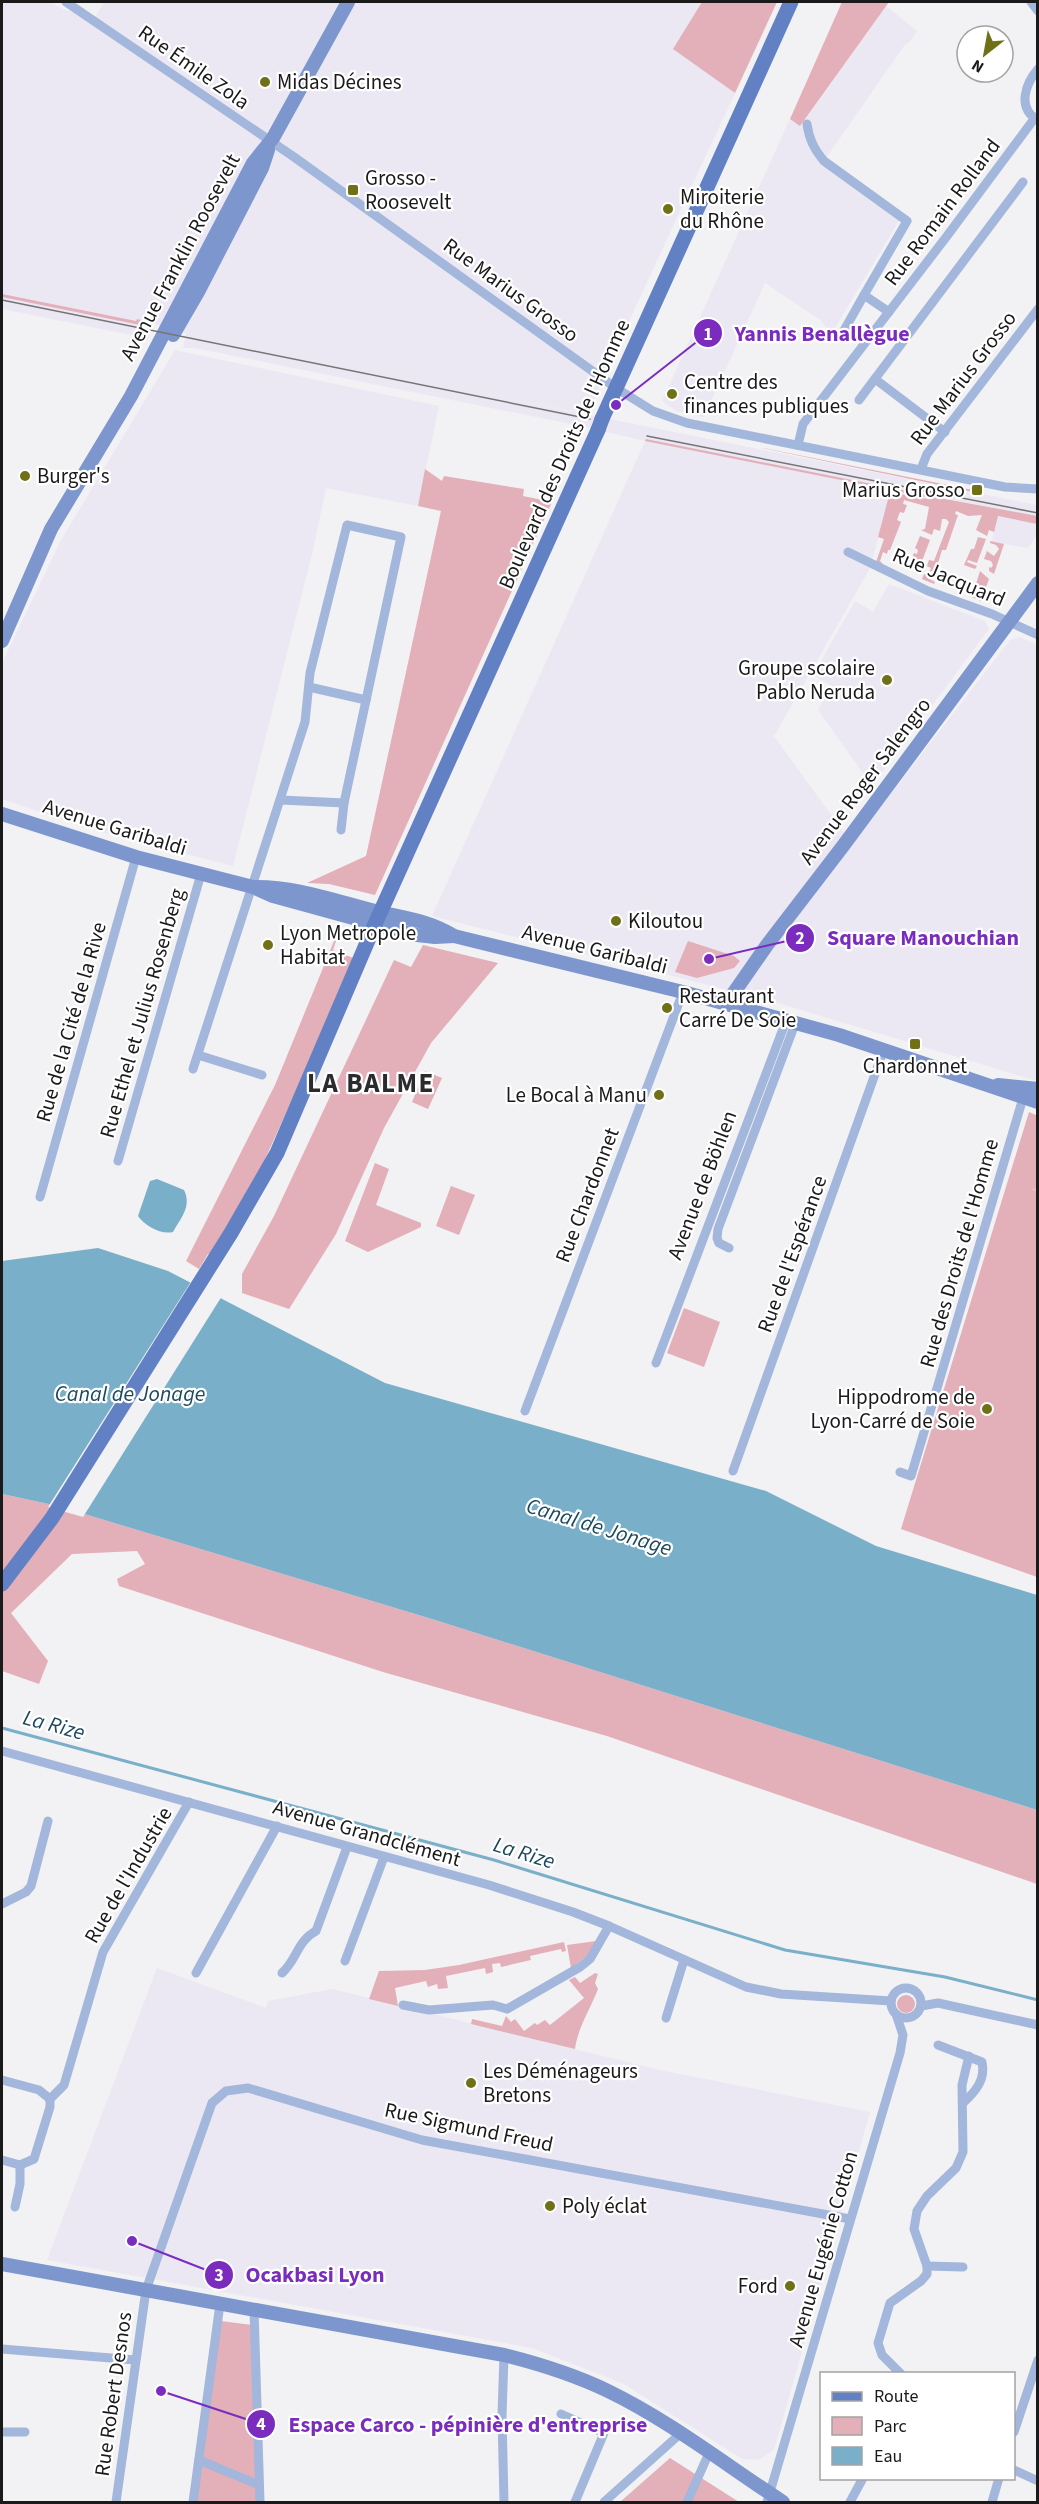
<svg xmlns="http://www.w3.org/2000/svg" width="1039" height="2504" font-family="'Source Sans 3',sans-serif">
  <rect width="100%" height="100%" fill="#f2f1f4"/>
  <g fill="#ebe8f3">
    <path d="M2 2H51L62 9 95 17 104 2H702L674 49 735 93 610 362 588 414 475 392 1037 505V535L1028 548 992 542 998 509 929 495 928 498 891 491 870 568 774 736 852 844 1010 640 1020 637 1037 645V1081L768 1000 432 916 645 441 586 427 195 348H183L186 333 152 323 148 340 136 336 2 309Z"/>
    <path d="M886 6 917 31 908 44 906 43 824 161 900 219 832 333 819 319 765 283 704 417 676 411 662 401 790 119 801 126Z"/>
    <path d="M175 350 439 406 418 506 326 488 313 550 233 866 90 829 2 799V663L60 542Z"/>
    <path d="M889 584 985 621 989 629 872 786 818 710 832 686 813 675 855 601 873 612Z"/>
    <path d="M157 1968 266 2008 268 2001 332 1989 655 2069 870 2112 774 2450 758 2460 742 2459 624 2384 532 2348 47 2260Z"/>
  </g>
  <g fill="#e3afb8">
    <path d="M702 2H777L735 93 673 49Z"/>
    <path d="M842 2H889L800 126 790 119Z"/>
    <path d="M2 294 136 321 137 319 152 323 151 326 149 324 140 325 2 297Z"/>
    <path d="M646 439 927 495 926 497 645 441Z"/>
    <path d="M753 446 973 490V492Z"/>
    <path d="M425 469 442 481 444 476 524 489 523 496 552 502 375 895 329 884 307 883 366 856 441 511 418 506Z"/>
    <path d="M890 492 928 499 929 496 1037 516V524L998 516 994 532 989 530 987 536 976 530 982 515 968 516 956 511 955 514 958 515 946 550H942L938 563 941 564 940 567 937 566 936 572 931 571 928 578 935 582 934 584 922 579 924 574 928 575 931 568 927 566 929 560 934 561 949 522 946 519H942L940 531 934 529 932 535 921 530 925 529 929 507 904 500 903 504 907 505 904 513 900 512 897 520 901 522 890 550H888L887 554 883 552 880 561 883 564 876 562 884 539 878 537Z"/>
    <path d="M920 536 930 540 922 561 912 558 914 553 917 554 918 550 915 548Z"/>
    <path d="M978 537 986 539 977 563 968 560 967 562 977 566 975 569 964 565 971 549H974Z"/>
    <path d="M990 541 1004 544 994 574 989 571V567L991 568 993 565 991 561 984 559 987 551 994 556 999 549 996 545 990 543Z"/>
    <path d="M980 571 989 579 981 601 972 597Z"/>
    <path d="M339 929H340L333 950 356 959 256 1179 212 1256 208 1254 199 1269 186 1261 275 1085Z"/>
    <path d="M688 941 734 956 740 961 734 968 697 978 675 972Z"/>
    <path d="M423 945 498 963 431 1043 384 1128 336 1234 289 1309 242 1293V1274L274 1216 394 960 411 967Z"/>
    <path d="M425 1071 442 1078 428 1109 412 1102Z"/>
    <path d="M1029 1112 1038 1116 1037 1190 1031 1189 1038 1191 1037 1577 901 1529Z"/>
    <path d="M375 1163 389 1169 376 1205 421 1223V1227L368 1252 345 1241Z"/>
    <path d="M451 1186 475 1195 459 1235 436 1226Z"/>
    <path d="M684 1308 720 1322 704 1367 667 1353Z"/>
    <path d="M2 1494 58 1506 435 1620 1037 1810V1884L607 1736 383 1672 119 1586 117 1579 145 1564 137 1551 72 1554 11 1613 48 1661 39 1684 2 1671Z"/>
    <path d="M596 1941 587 1956 571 1968 567 1945Z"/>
    <path d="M564 1942 566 1951 562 1952 561 1949 530 1956 531 1960 501 1967 500 1963 492 1964 493 1972 486 1974 485 1968 446 1976 448 1988 438 1989 437 1984 428 1987 426 1981 395 1988 398 2006 369 1999 379 1971 425 1970 459 1965Z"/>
    <path d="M595 1973 598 1974 595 1983 598 1989C590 2010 578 2027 575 2049L471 2024 472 2019 502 2026 506 2016 511 2022 515 2019 524 2031 535 2023 537 2025 545 2020 550 2025 584 1998 569 1980 575 1977 580 1983Z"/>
    <circle cx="906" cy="2004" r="9"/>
    <path d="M221 2321 252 2325 257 2502H196Z"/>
    <path d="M670 2458 739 2502H620Z"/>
  </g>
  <g fill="#79afc9">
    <path d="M157 1179 184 1190C192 1206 181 1218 173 1232 161 1235 145 1226 138 1216L150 1181Z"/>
    <path d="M98 1248 168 1271 385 1383 766 1491 876 1546 1037 1595V1810L435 1620 58 1506 2 1494V1261Z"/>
  </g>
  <path fill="#f2f1f4" d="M192 1280 222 1296 83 1517 48 1507Z"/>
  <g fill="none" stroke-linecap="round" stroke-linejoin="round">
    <path stroke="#79afc9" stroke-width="3" d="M2 1728 494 1860 785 1950 945 1977 1038 2000"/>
    <g stroke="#a3b6db" stroke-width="9">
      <path d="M66 2 294 157 616 388 653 411 687 423 1005 487 1038 489"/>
      <path d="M1031 2 1038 11"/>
      <path d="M1038 69C1026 83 1016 108 1038 120"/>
      <path d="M807 124C809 139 814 149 824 161L907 221 864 295 889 312"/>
      <path d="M842 334 864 295"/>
      <path d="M875 379 945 432"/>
      <path d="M859 400 1023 182"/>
      <path d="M798 445 803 424 947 236 1034 119"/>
      <path d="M921 469 927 454 1038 309"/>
      <path d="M848 552 928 591 992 614 1038 635"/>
      <path d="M309 687 366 700"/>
      <path d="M341 830 344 803"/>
      <path d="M198 1055 262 1075"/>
      <path d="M193 1069 305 722 310 673 347 525 401 537 344 803 281 800"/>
      <path d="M118 1161 201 874"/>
      <path d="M40 1197 136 857"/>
      <path d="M729 1248 719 1243 717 1238 718 1229 795 1024"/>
      <path d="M656 1363 786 1021"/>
      <path d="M525 1411 683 992"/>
      <path d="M733 1471 884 1049"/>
      <path d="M900 1472 911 1476 1023 1098"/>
      <path d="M2 1751 489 1885 573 1912 609 1926 746 1987 781 1994 891 2001"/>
      <path d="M2 1904 26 1892 31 1886 48 1821"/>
      <path d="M345 1961 384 1857"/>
      <path d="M196 1973 277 1826"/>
      <path d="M282 1973C297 1960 297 1941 316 1931L347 1847"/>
      <circle cx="906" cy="2003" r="15"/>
      <path d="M403 2005 429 2010 493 2005 507 2009 580 1967 590 1959 609 1926"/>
      <path d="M921 2006 938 2003 1038 2025"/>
      <path d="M666 2018 684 1960"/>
      <path d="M938 2045 982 2062C986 2080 975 2092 963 2103"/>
      <path d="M2 2080 39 2090 50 2099"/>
      <path d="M50 2099 64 2085 103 1952 189 1802"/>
      <path d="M2 2160 20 2165 34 2159 50 2107V2099"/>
      <path d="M15 2207 20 2184V2165"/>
      <path d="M927 2266 963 2267"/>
      <path d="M254 2310 260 2502"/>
      <path d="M2 2349 135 2360"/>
      <path d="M504 2355 502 2416 504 2502"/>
      <path d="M901 2374 882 2355 878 2343 890 2303 921 2281 927 2274V2266L914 2229 917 2211 927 2196 956 2168 963 2152 962 2085 969 2056"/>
      <path d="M561 2414 604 2433 575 2502"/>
      <path d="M2 2432H25"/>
      <path d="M1014 2432 1038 2360"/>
      <path d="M199 2460 259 2485"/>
      <path d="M1014 2470 1038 2481"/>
      <path d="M116 2502 146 2290 212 2103 226 2091 248 2088 422 2140 850 2219"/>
      <path d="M193 2502 220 2304"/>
      <path d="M604 2502 680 2434"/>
      <path d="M687 2502 709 2453"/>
      <path d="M767 2502 900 2053 903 2035 896 2014"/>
      <path d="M850 2502 863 2478"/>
      <path d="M992 2502 999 2478"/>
    </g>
    <g stroke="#7d97ce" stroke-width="14">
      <path d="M173 335 198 292 262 168 268 150"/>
      <path d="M2 641 51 529 131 396 253 163 273 138 348 2"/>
      <path d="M2 814 136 857 253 887 273 896 375 924 417 935 435 937 454 936"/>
      <path d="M253 887C296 886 338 902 379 912 406 918 430 921 454 936L683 992 839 1035 1038 1102"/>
      <path d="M726 1004 767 945 843 846 1038 583"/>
      <path d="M998 1085 1038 1089"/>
      <path d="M2 2264 504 2355C540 2364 575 2375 608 2391 670 2421 726 2465 783 2502"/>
    </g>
    <g stroke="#6281c4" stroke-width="15">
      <path d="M602 419 791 2"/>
      <path d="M2 1584 52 1518 231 1233 277 1153 375 924 598 430"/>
    </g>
    <g stroke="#757476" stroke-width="1.5">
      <path d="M2 300 590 419"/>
      <path d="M647 436 1038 513"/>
    </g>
    <path stroke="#6281c4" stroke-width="15" d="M598 430 602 419"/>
  </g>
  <g fill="#707116" stroke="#fff" stroke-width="2">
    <circle cx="265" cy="82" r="6"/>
    <rect x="347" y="184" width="12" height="12" rx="3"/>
    <circle cx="668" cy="209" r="6"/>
    <circle cx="672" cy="394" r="6"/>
    <circle cx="25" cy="476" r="6"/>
    <rect x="971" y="484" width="12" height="12" rx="3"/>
    <circle cx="887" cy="680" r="6"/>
    <circle cx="616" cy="921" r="6"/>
    <circle cx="268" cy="945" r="6"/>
    <circle cx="667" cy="1008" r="6"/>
    <rect x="909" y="1038" width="12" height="12" rx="3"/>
    <circle cx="659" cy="1095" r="6"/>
    <circle cx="987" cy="1409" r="6"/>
    <circle cx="471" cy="2083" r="6"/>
    <circle cx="550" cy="2206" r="6"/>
    <circle cx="790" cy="2286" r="6"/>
  </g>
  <g text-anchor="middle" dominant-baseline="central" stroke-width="4.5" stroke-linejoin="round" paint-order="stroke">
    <g font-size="21" fill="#1a1a1b" stroke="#fff">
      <text transform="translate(194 67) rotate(35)">Rue Émile Zola</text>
      <text transform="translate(942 212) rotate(-53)">Rue Romain Rolland</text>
      <text transform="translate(180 257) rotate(-62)">Avenue Franklin Roosevelt</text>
      <text transform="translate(511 290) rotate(36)">Rue Marius Grosso</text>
      <text transform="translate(963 378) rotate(-53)">Rue Marius Grosso</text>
      <text transform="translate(564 454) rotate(-66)">Boulevard des Droits de l'Homme</text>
      <text transform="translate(949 577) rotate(23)">Rue Jacquard</text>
      <text transform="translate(865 781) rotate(-53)">Avenue Roger Salengro</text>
      <text transform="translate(115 827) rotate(17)">Avenue Garibaldi</text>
      <text transform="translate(595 949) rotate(14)">Avenue Garibaldi</text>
      <text transform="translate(142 1013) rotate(-74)">Rue Ethel et Julius Rosenberg</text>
      <text transform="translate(71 1022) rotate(-74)">Rue de la Cité de la Rive</text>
      <text transform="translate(702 1185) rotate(-69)">Avenue de Böhlen</text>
      <text transform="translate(587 1195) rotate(-69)">Rue Chardonnet</text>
      <text transform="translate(959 1253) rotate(-74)">Rue des Droits de l'Homme</text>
      <text transform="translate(792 1254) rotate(-70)">Rue de l'Espérance</text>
      <text transform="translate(367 1833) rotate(16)">Avenue Grandclément</text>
      <text transform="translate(128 1875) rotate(-60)">Rue de l'Industrie</text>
      <text transform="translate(469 2127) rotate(12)">Rue Sigmund Freud</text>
      <text transform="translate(823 2249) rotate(-74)">Avenue Eugénie Cotton</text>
      <text transform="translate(113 2394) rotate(-82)">Rue Robert Desnos</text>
    </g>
    <g font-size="21" fill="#1a1a1b" stroke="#fff" text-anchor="start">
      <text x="277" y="82">Midas Décines</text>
      <text x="365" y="178">Grosso -<tspan x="365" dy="24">Roosevelt</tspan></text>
      <text x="680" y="197">Miroiterie<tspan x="680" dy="24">du Rhône</tspan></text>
      <text x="684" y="382">Centre des<tspan x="684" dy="24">finances publiques</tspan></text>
      <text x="37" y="476">Burger's</text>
      <text x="965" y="490" text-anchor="end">Marius Grosso</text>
      <text x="875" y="668" text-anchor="end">Groupe scolaire<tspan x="875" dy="24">Pablo Neruda</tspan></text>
      <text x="628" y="921">Kiloutou</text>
      <text x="280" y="933">Lyon Metropole<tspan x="280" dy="24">Habitat</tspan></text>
      <text x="679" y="996">Restaurant<tspan x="679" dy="24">Carré De Soie</tspan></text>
      <text x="915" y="1066" text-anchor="middle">Chardonnet</text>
      <text x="647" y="1095" text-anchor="end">Le Bocal à Manu</text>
      <text x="975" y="1397" text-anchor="end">Hippodrome de<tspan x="975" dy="24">Lyon-Carré de Soie</tspan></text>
      <text x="483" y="2071">Les Déménageurs<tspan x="483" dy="24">Bretons</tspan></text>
      <text x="562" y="2206">Poly éclat</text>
      <text x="778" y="2286" text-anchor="end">Ford</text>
    </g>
    <g font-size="22" font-style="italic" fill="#1c495d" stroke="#fff">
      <text x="130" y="1394">Canal de Jonage</text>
      <text transform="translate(599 1527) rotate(17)">Canal de Jonage</text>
      <text transform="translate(54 1725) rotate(15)">La Rize</text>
      <text transform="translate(524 1853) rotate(17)">La Rize</text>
    </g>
    <g font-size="27" font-weight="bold" letter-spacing="1.5" fill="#2b2a2d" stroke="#fff">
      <text x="371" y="1083">LA BALME</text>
    </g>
  </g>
  <path fill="none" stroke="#7b2cbf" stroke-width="2" d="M616 405L708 333M709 959L800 938M132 2241L219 2275M161 2391L261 2424"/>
  <g fill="#7b2cbf" stroke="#fff" stroke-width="2">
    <circle cx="616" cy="405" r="6"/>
    <circle cx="709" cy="959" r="6"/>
    <circle cx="132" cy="2241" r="6"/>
    <circle cx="161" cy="2391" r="6"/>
    <circle cx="708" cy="333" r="15"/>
    <circle cx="800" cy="938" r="15"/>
    <circle cx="219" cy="2275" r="15"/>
    <circle cx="261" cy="2424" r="15"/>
  </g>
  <g font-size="18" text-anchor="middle" font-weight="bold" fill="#fff">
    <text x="708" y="340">1</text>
    <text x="800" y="944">2</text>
    <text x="219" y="2281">3</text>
    <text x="261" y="2430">4</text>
  </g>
  <g font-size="22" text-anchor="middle" font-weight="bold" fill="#7b2cbf" stroke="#fff" stroke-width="4.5" stroke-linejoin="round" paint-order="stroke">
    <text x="822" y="341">Yannis Benallègue</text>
    <text x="923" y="945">Square Manouchian</text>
    <text x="315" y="2282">Ocakbasi Lyon</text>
    <text x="468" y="2432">Espace Carco - pépinière d'entreprise</text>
  </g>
  <rect width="1039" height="2504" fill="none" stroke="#1a1a1b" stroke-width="6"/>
  <rect x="820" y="2372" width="195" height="108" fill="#ffffff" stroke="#a3a3a4" stroke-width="1.5"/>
  <rect x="832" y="2392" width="30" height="9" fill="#6281c4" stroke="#a3a3a4" stroke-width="1.5"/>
  <text x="874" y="2402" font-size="18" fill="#1a1a1b">Route</text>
  <rect x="832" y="2417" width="30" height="18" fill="#e3afb8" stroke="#a3a3a4" stroke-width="1.5"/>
  <text x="874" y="2432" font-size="18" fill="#1a1a1b">Parc</text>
  <rect x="832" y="2447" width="30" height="18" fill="#79afc9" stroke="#a3a3a4" stroke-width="1.5"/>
  <text x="874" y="2462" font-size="18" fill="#1a1a1b">Eau</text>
  <g transform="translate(985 54) rotate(211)"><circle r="28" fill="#ffffff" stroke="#a3a3a4" stroke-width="1.5"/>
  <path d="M0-4.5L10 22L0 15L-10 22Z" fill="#707116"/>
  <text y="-9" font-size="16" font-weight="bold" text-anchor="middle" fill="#1a1a1b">N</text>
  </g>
</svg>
